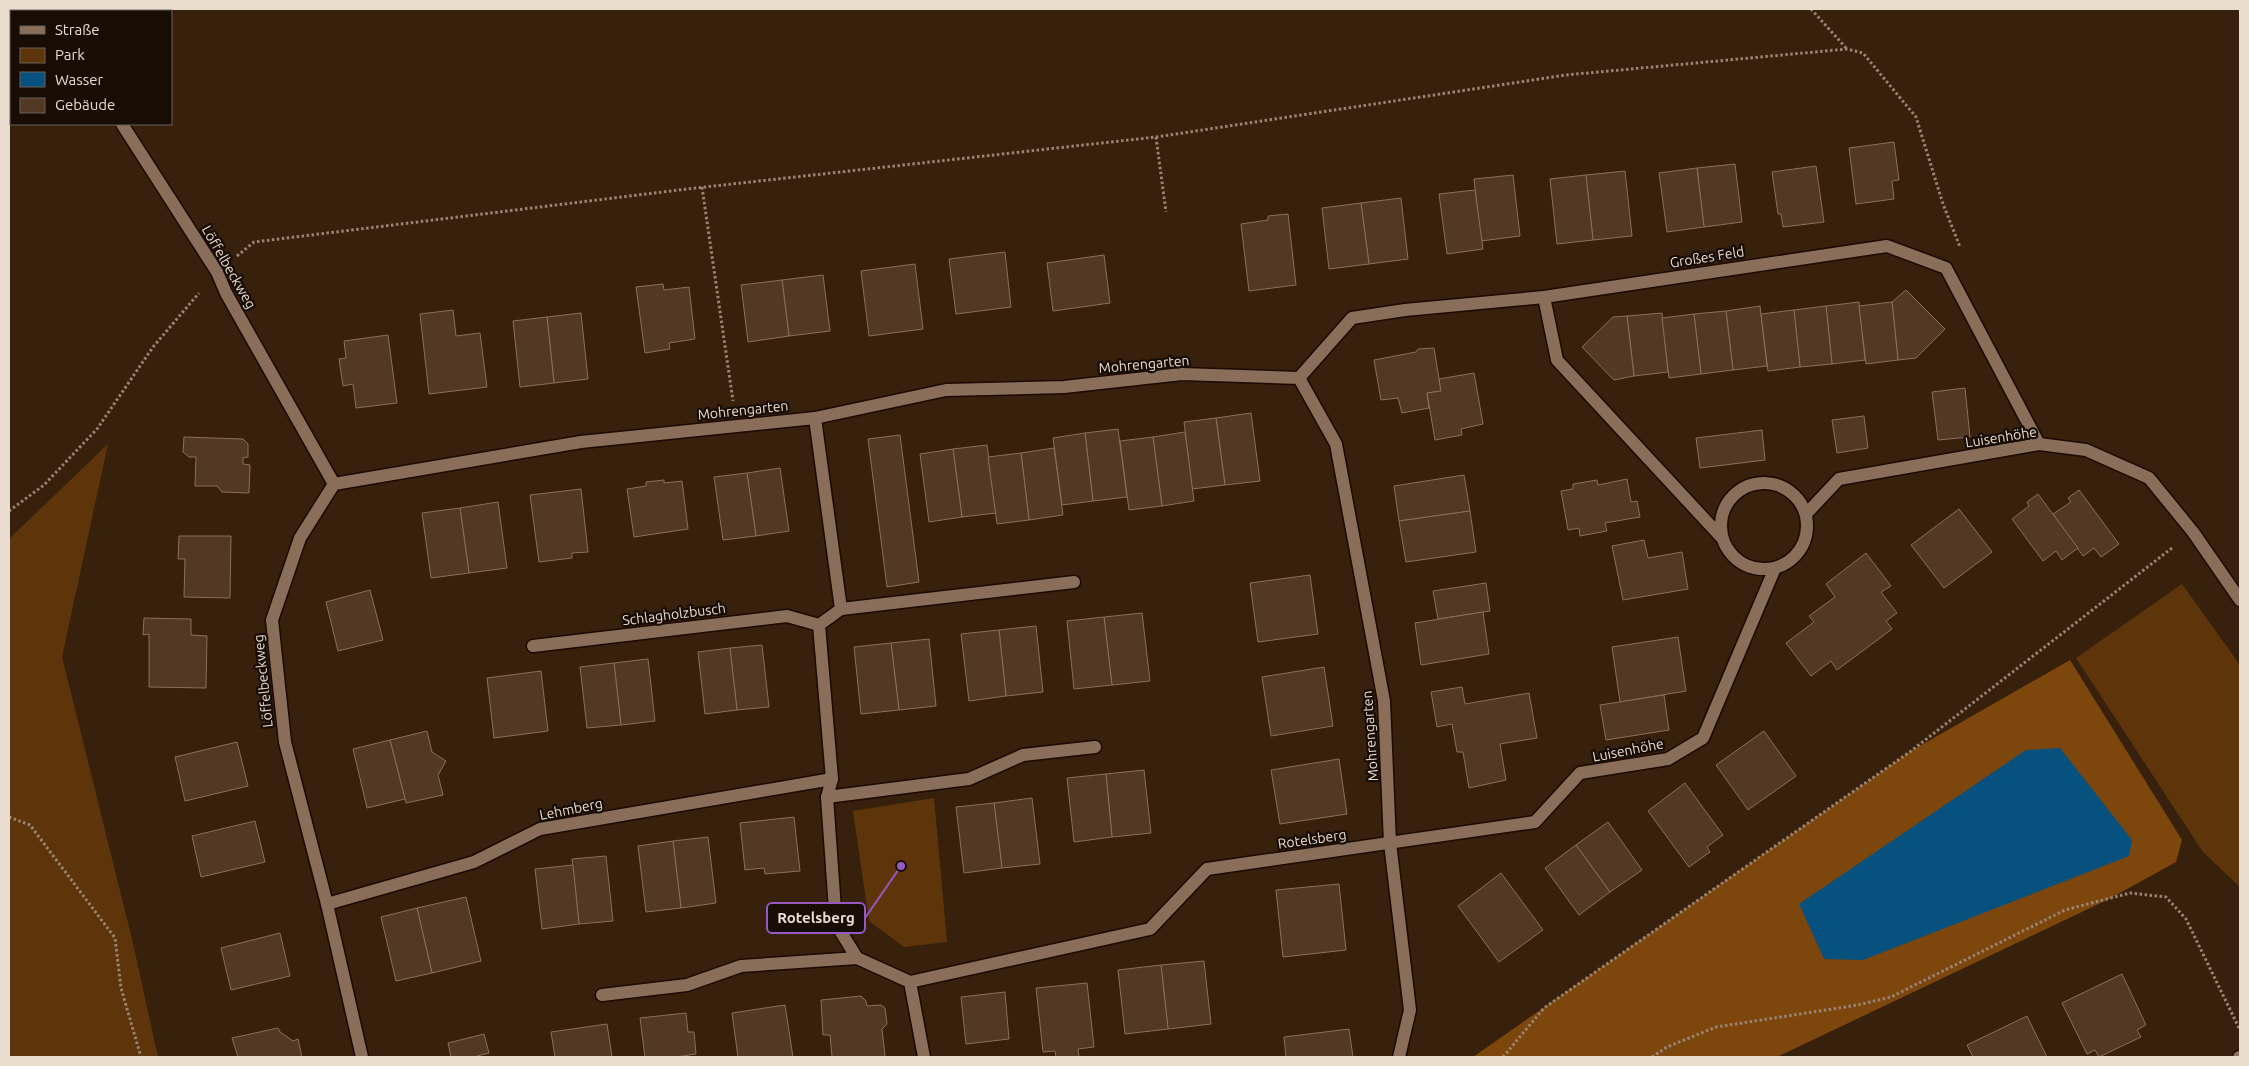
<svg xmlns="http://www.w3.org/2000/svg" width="2249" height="1066" font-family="Ubuntu,sans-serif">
  <rect width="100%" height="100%" fill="#37200c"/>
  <g fill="#5e350b">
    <path d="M108 444 62 657 133 943 158 1057H9V539Z"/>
    <path d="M2182 584 2240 665V887L2203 852 2076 658Z"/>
    <path d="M934 798 947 942 904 947 869 921 853 811Z"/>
  </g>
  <path fill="#7c460c" d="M2070 660 2182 840 2176 862 2109 899 1777 1057H1473L1911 751Z"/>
  <path fill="#07517e" d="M2060 748 2132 840 2129 856 1863 960 1824 959 1799 904 2026 750Z"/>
  <g fill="#513925" stroke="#8b705a">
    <path d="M1894 142 1899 180 1892 181 1894 199 1856 204 1849 148Z"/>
    <path d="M1735 164 1742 222 1704 227 1697 168Z"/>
    <path d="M1816 166 1824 222 1783 227 1781 214H1778L1772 172Z"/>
    <path d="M1697 168 1704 227 1667 232 1659 173Z"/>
    <path d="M1625 171 1632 236 1593 240 1586 175Z"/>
    <path d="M1513 175 1520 236 1481 241 1474 179Z"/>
    <path d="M1586 175 1593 240 1557 244 1550 179Z"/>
    <path d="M1475 190 1483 249 1447 254 1439 194Z"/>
    <path d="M1401 198 1408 259 1369 264 1361 203Z"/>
    <path d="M1361 203 1369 264 1329 269 1322 208Z"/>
    <path d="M1288 214 1296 285 1249 291 1241 224 1268 220V216Z"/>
    <path d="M1005 252 1011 307 956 314 949 259Z"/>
    <path d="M1104 255 1110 303 1053 311 1047 263Z"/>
    <path d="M915 264 923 329 869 336 861 271Z"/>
    <path d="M823 275 830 331 789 336 782 280Z"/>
    <path d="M782 280 789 336 748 342 741 285Z"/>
    <path d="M663 284 664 290 689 287 695 339 669 343 670 349 645 353 636 287Z"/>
    <path d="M1906 290 1945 329 1916 358 1898 360 1892 302Z"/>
    <path d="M1859 302 1865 360 1832 364 1826 306Z"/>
    <path d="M1892 302 1898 360 1866 364 1859 306Z"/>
    <path d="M1760 306 1767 366 1733 370 1726 311Z"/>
    <path d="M1826 306 1832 364 1800 367 1794 310Z"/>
    <path d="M453 310 456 336 480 333 487 387 429 394 420 314Z"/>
    <path d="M1794 310 1800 367 1768 371 1761 314Z"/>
    <path d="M1726 311 1733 370 1701 374 1694 314Z"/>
    <path d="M581 313 588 379 554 383 547 317Z"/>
    <path d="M1662 313 1668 372 1634 376 1627 316Z"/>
    <path d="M1694 314 1701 374 1669 378 1662 318Z"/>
    <path d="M1627 316 1634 376 1614 380 1582 347 1613 317Z"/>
    <path d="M547 317 554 383 520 387 513 321Z"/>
    <path d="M388 335 397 403 356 408 353 384 343 386 339 359 346 358 344 341Z"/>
    <path d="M1434 348 1441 391 1427 393 1429 408 1402 413 1398 398 1381 400 1374 360 1416 352 1418 349Z"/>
    <path d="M1474 373 1483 424 1461 429 1462 435 1435 440 1427 393 1441 391 1439 379Z"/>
    <path d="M1965 388 1970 437 1938 440 1932 392Z"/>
    <path d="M1251 413 1260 481 1225 485 1216 418Z"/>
    <path d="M1864 416 1868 448 1837 453 1832 420Z"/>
    <path d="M1216 418 1225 485 1192 489 1184 422Z"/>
    <path d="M1118 429 1127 497 1093 501 1085 433Z"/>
    <path d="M1762 430 1765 460 1700 468 1696 438Z"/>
    <path d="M1185 432 1194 501 1162 506 1153 437Z"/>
    <path d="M1085 433 1093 501 1062 505 1053 438Z"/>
    <path d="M900 435 919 582 887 587 868 439Z"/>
    <path d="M184 437 243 439 248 444V457L243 458V464L250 465 249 493 222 492 217 486H195L196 457H189L183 452Z"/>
    <path d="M1153 437 1162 506 1129 510 1120 441Z"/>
    <path d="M987 445 996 513 962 517 953 449Z"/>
    <path d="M1054 448 1063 515 1029 520 1021 453Z"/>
    <path d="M953 449 962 517 929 522 920 454Z"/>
    <path d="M1021 453 1029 520 997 524 988 457Z"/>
    <path d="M780 468 789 531 756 536 747 473Z"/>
    <path d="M747 473 756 536 723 540 714 477Z"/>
    <path d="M1464 475 1470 511 1399 521 1394 486Z"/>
    <path d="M1627 479 1631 502 1637 501 1640 517 1605 523 1607 531 1580 536 1579 528 1568 530 1561 491 1573 489V484L1597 480 1598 485Z"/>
    <path d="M664 480V483L682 481 688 529 634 537 627 489 646 486V482Z"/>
    <path d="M581 489 588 552 572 553V558L539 562 530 495Z"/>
    <path d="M2079 490 2119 544 2101 557 2094 548 2083 556 2053 514 2071 502 2068 498Z"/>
    <path d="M2038 494 2078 548 2062 560 2056 551 2043 561 2012 519 2029 506 2027 502Z"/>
    <path d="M498 502 507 568 469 573 460 508Z"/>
    <path d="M460 508 469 573 431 578 422 513Z"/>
    <path d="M1959 509 1992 552 1944 588 1911 545Z"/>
    <path d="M1470 511 1476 552 1406 562 1399 521Z"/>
    <path d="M179 536H231L230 598 184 597 185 559H178Z"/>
    <path d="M1644 540 1648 558 1682 552 1688 589 1623 600 1612 546Z"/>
    <path d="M1866 553 1891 586 1881 592 1897 613 1886 621 1892 629 1837 670 1831 661 1811 676 1786 643 1814 622 1809 616 1835 597 1826 584Z"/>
    <path d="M1310 575 1318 634 1258 642 1250 583Z"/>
    <path d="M1486 583 1490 611 1438 619 1433 591Z"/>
    <path d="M370 590 383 640 338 651 326 602Z"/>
    <path d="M1483 612 1489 654 1421 665 1415 623Z"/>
    <path d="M1142 613 1150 681 1112 685 1104 617Z"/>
    <path d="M1104 617 1112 685 1074 689 1067 621Z"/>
    <path d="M144 618 191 619V635L207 636 206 688 149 687V634L143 635Z"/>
    <path d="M1036 626 1043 692 1006 696 999 630Z"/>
    <path d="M999 630 1006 696 969 701 961 634Z"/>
    <path d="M1678 637 1686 691 1620 702 1612 647Z"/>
    <path d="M929 639 936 706 899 710 891 643Z"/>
    <path d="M891 643 899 710 861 714 854 647Z"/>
    <path d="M762 645 769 707 737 710 730 648Z"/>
    <path d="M730 648 737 710 705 714 698 652Z"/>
    <path d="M648 659 655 721 621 725 614 663Z"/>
    <path d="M614 663 621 725 587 728 580 667Z"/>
    <path d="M1324 667 1333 726 1271 736 1262 677Z"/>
    <path d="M541 671 548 731 494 738 487 678Z"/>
    <path d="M1462 687 1465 704 1529 693 1537 738 1500 744 1506 780 1469 788 1463 752H1457L1452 724 1437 727 1431 692Z"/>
    <path d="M1664 695 1669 730 1606 740 1600 705Z"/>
    <path d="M427 731 432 752 446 761 438 775 443 795 406 803 390 740Z"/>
    <path d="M1764 731 1796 776 1748 810 1716 765Z"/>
    <path d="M390 740 405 799 367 808 353 749Z"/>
    <path d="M237 742 248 786 185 801 175 757Z"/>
    <path d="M1339 759 1347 814 1280 824 1271 770Z"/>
    <path d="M1144 770 1151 833 1112 837 1106 774Z"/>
    <path d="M1106 774 1112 837 1074 842 1067 778Z"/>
    <path d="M1685 783 1723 835 1707 847 1710 852 1689 867 1648 811Z"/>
    <path d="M1032 798 1040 864 1002 868 994 803Z"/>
    <path d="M994 803 1002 868 964 873 956 807Z"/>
    <path d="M794 817 800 871 765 874 764 868 745 870 740 823Z"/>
    <path d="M255 821 265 862 201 877 192 836Z"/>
    <path d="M1608 822 1642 870 1610 892 1576 845Z"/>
    <path d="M708 837 716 903 681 908 673 841Z"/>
    <path d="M673 841 681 908 646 912 638 846Z"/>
    <path d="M1576 845 1610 892 1579 915 1545 868Z"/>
    <path d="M606 856 613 921 579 924 572 859Z"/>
    <path d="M573 865 579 924 542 929 535 869Z"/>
    <path d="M1501 873 1543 930 1499 962 1458 906Z"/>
    <path d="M1339 884 1346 950 1283 957 1276 890Z"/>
    <path d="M466 897 481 961 432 973 417 908Z"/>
    <path d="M417 908 432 973 396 981 381 917Z"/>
    <path d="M280 933 290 976 231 990 221 948Z"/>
    <path d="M1204 961 1211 1024 1168 1029 1161 965Z"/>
    <path d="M1161 965 1168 1029 1125 1034 1118 970Z"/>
    <path d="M2122 974 2146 1025 2137 1030 2141 1037 2099 1057 2095 1050 2087 1054 2062 1003Z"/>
    <path d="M1087 983 1094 1047 1078 1049 1079 1057H1056L1055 1051 1043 1052 1036 988Z"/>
    <path d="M1005 992 1009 1039 966 1044 961 997Z"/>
    <path d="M861 996 866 1001 867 1006 881 1005 885 1008 887 1024 882 1029 885 1056 883 1057H832L830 1035H823L821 1000Z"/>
    <path d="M785 1005 793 1057H738L732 1013Z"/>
    <path d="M686 1013 688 1032H694L696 1054 676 1057H645L640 1018Z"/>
    <path d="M2027 1016 2047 1057H1973L1967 1045Z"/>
    <path d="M607 1024 612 1057H555L551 1032Z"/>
    <path d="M278 1028 280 1032 293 1041 298 1039 302 1057H238L232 1038Z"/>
    <path d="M1349 1029 1353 1057H1286L1284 1037Z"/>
    <path d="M484 1034 489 1053 477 1056V1057H451L448 1043Z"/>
  </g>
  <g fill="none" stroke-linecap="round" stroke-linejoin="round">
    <g stroke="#1d0900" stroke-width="15">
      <g id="minor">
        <path d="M55 9 57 11"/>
        <path d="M122 124 217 272 226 293 334 484 300 538 272 620 285 742 327 904 362 1057"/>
        <path d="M1544 297 1557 360 1722 538"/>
        <path d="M1299 378 1352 318 1405 310 1544 297 1887 246 1946 268 2039 444"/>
        <path d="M815 418 841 609 819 625 832 779 827 797 836 924 857 958 910 982 924 1057"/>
        <circle cx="1764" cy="526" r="43"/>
        <path d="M334 484 581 442 815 418 946 390 1064 387 1182 374 1299 378 1336 444 1384 701 1390 843 1410 1010 1399 1057"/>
        <path d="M1806 514 1839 479 2039 444 2086 450 2149 478 2193 532 2240 600"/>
        <path d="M841 609 1074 582"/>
        <path d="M533 646 787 616 819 625"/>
        <path d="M827 797 969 779 1023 755 1095 747"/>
        <path d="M327 904 474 862 540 829 832 779"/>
        <path d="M910 982 1150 929 1207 869 1535 822 1580 773 1668 759 1703 738 1775 568"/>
        <path d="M602 995 687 985 741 966 857 958"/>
        <path d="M2239 1057H2240"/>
      </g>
    </g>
    <g stroke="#988575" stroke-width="3" stroke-dasharray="2.5 2.5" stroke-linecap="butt">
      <path d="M1811 9 1847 49"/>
      <path d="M1156 137 1166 212"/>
      <path d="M702 187 733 401"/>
      <path d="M237 256 254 242 687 189 1156 137 1566 75 1847 49 1863 53 1916 117 1943 204 1960 247"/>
      <path d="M9 511 44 485 97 429 153 347 199 293"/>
      <path d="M9 817 30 825 115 938 121 988 141 1057"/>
      <path d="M1503 1057 1544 1008 1911 751 2172 548"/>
      <path d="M1652 1057 1667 1047 1716 1027 1858 1005 1891 997 2065 910 2130 893 2166 897 2186 919 2240 1030"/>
    </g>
    <use href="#minor" stroke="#896f59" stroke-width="12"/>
  </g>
  <g text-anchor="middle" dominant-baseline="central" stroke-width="4.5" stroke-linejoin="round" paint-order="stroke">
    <g font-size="14" fill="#ebdcd0" stroke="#170d05">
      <text transform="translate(1707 257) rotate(-9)">Großes Feld</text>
      <text transform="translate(229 267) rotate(60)">Löffelbeckweg</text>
      <text transform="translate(1144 364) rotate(-5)">Mohrengarten</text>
      <text transform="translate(743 410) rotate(-6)">Mohrengarten</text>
      <text transform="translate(2001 437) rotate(-9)">Luisenhöhe</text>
      <text transform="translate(674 614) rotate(-7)">Schlagholzbusch</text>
      <text transform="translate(263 681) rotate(-96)">Löffelbeckweg</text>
      <text transform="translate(1370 736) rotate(-94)">Mohrengarten</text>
      <text transform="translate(1628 750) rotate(-11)">Luisenhöhe</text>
      <text transform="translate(571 809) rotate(-11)">Lehmberg</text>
      <text transform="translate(1312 839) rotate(-8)">Rotelsberg</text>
    </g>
  </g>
  <path fill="none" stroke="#9758c3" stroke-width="2" d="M901 866L865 918"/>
  <circle fill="#9758c3" stroke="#170d05" stroke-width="2" cx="901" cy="866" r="5"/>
  <rect fill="#170d05" stroke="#9758c3" stroke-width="2" x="767" y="903" width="98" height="30" rx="5"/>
  <g font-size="15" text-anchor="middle" font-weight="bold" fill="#ebdcd0">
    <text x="816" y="923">Rotelsberg</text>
  </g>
  <rect width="2249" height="1066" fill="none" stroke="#ebdcd0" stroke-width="20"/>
  <rect x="10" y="10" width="162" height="115" fill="#170d05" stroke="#6c6056"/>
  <rect x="20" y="26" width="25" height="8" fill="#896f59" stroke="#6c6056"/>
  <text x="55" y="35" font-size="15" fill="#ebdcd0">Straße</text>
  <rect x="20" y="48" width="25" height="15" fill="#5e350b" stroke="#6c6056"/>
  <text x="55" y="60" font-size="15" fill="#ebdcd0">Park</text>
  <rect x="20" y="72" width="25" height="15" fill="#07517e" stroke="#6c6056"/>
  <text x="55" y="85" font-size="15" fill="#ebdcd0">Wasser</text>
  <rect x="20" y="98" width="25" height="15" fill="#513925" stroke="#6c6056"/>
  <text x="55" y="110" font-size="15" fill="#ebdcd0">Gebäude</text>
</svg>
